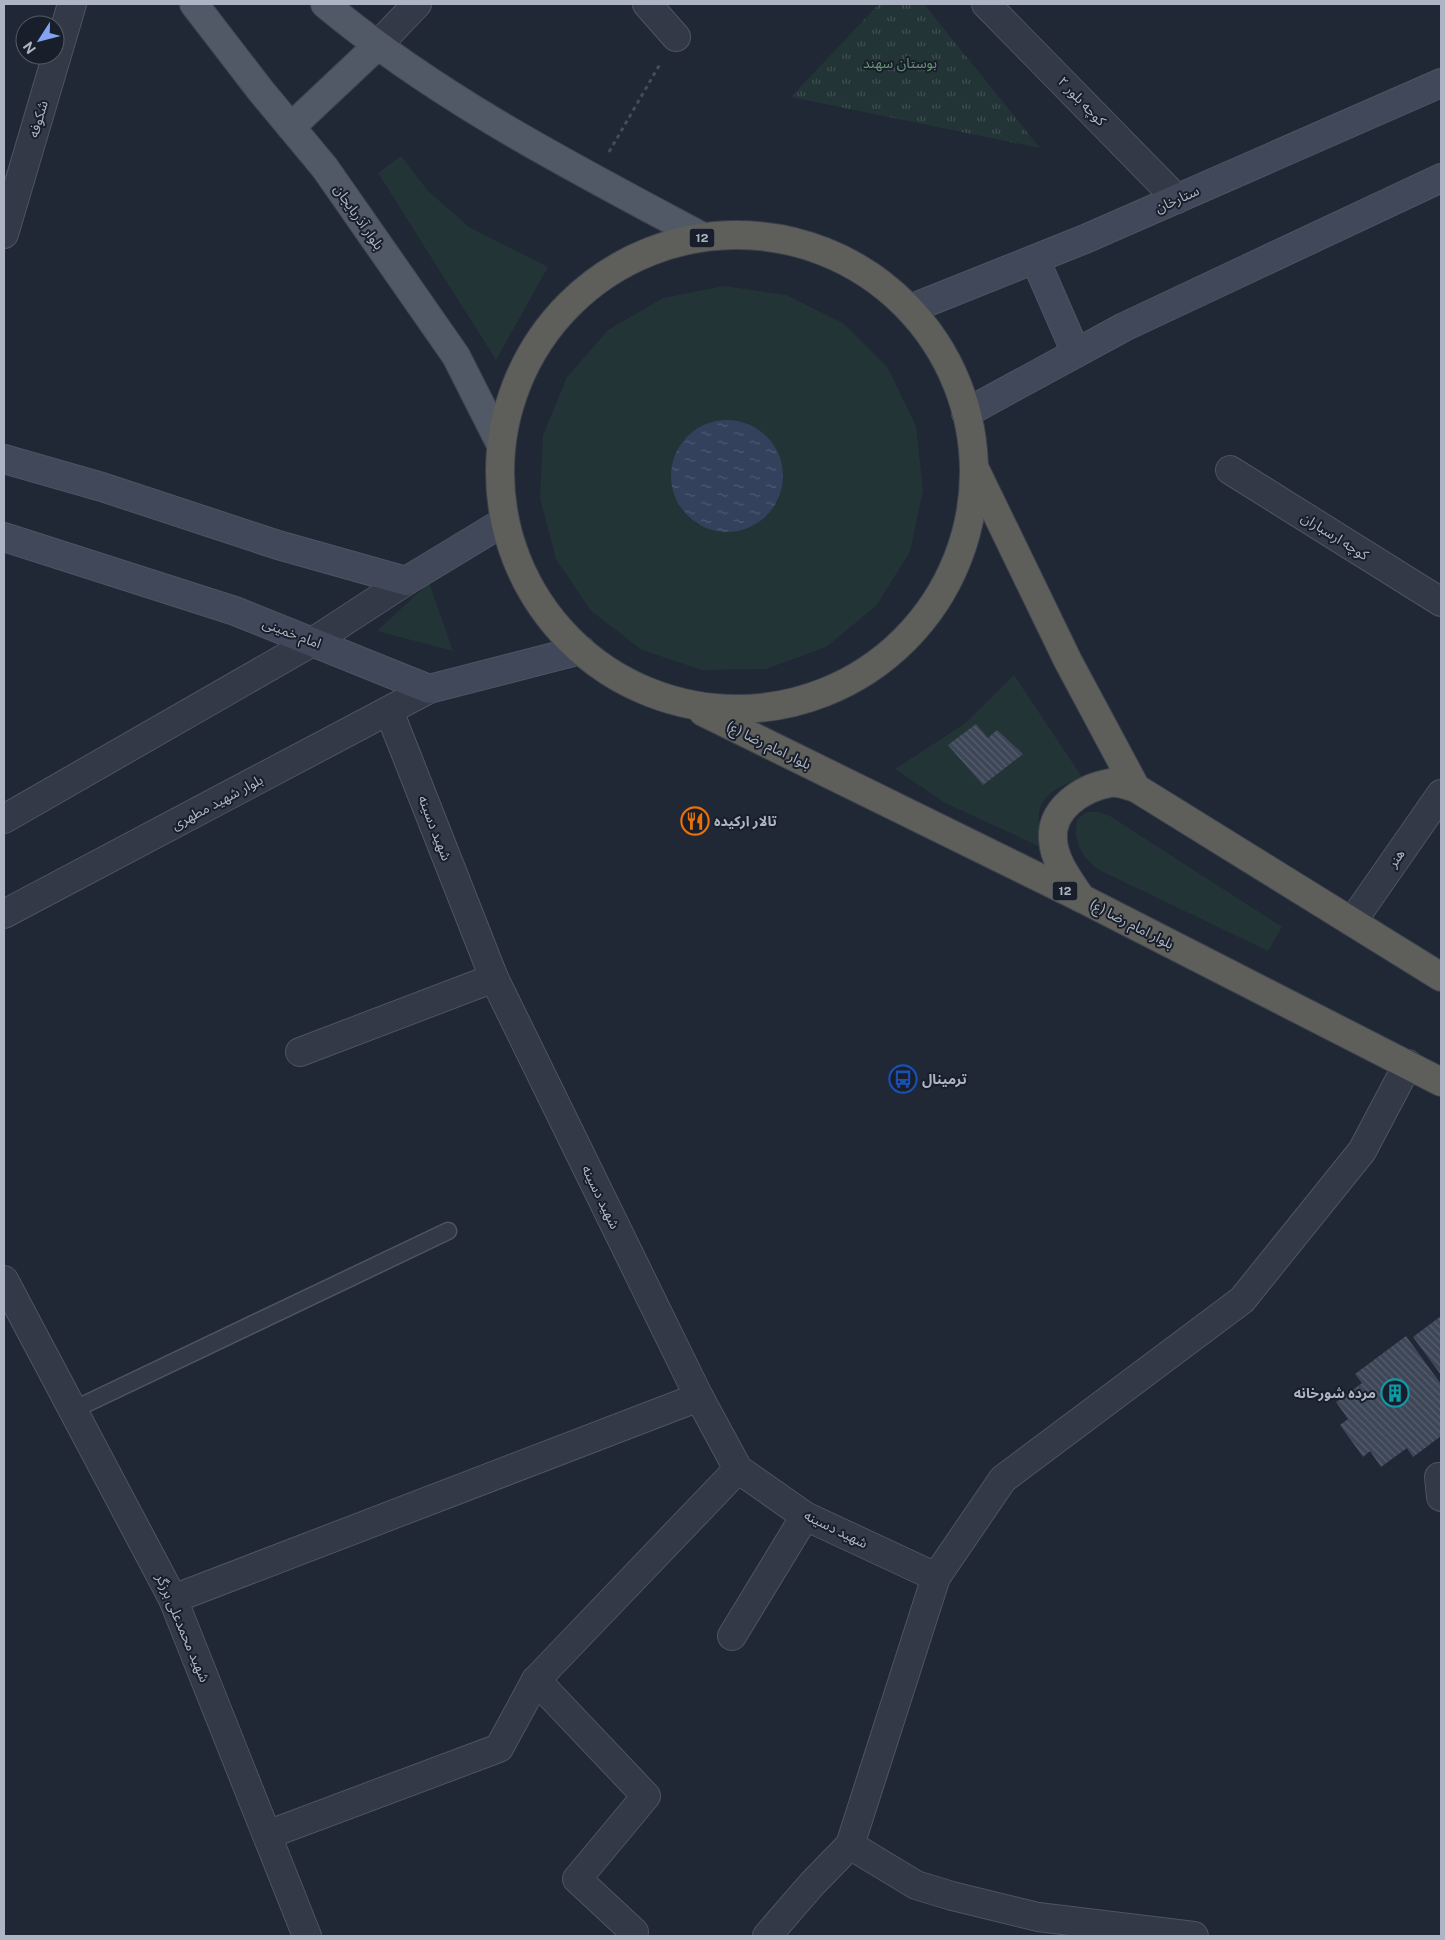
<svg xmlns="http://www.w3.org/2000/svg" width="1445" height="1940" font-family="'Public Sans','Noto Sans Arabic',sans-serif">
  <defs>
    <pattern id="park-tufts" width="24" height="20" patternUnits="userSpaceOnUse" patternTransform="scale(1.25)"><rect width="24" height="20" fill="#233437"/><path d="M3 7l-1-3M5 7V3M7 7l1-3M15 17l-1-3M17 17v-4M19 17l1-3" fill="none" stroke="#404f52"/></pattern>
    <pattern id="water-ripples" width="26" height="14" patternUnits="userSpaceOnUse" patternTransform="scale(1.25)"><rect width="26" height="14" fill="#34415c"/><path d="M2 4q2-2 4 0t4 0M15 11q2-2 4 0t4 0" fill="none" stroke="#4f5a72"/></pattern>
    <pattern id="building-back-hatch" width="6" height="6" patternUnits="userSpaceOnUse" patternTransform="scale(1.25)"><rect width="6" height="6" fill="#3e4758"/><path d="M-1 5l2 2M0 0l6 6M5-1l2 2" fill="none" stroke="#575f6e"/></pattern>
  </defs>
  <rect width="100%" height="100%" fill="#202735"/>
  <g fill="#233437" fill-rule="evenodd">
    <path d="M401 156 428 191 469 227 548 267 496 360 378 173Z"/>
    <path d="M724 286 786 295 843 323 888 368 916 426 923 490 910 552 876 606 826 647 766 669 702 670 642 650 591 611 556 559 540 498 543 435 567 377 608 330 663 298ZM728 420 747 423 782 464 783 483 778 501 767 516 698 525 684 513 675 497 710 423Z"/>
    <path d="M429 583 453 651 377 631Z"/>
    <path d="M1014 675 1082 777C1040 794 1031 805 1045 849L945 803 895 769 964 724Z"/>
    <path d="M1086 812H1099L1110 816 1282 927 1268 951 1099 870C1081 857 1073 842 1077 820Z"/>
  </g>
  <path fill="url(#park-tufts)" d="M879 4H924L1040 148 791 97Z"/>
  <circle fill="url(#water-ripples)" cx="727" cy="476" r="56"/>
  <g fill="url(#building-back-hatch)">
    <path d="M976 724 988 738 997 730 1023 754 983 785 948 745Z"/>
    <path d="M1441 1316V1375L1413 1337Z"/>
    <path d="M1406 1336 1441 1384V1436L1413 1457 1407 1448 1381 1467 1370 1451 1363 1457 1340 1425 1348 1419 1336 1402 1362 1383 1355 1374Z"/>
  </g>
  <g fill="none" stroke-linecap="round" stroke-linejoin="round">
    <g stroke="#4e5461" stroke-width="19">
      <path id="service" d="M73 1410 448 1231"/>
    </g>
    <g stroke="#4e5461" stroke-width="30">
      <g id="minor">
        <path d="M647 4 676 37"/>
        <path d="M986 4 1177 199"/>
        <path d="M377 46 417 4"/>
        <path d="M4 234 72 4"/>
        <path d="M1230 470 1441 602"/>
        <path d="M389 711 494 978 699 1397 738 1469 805 1516 936 1577"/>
        <path d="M1352 922 1441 794"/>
        <path d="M300 1052 494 978"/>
        <path d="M4 1280 173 1599 307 1936"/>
        <path d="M1439 1477 1441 1497"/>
        <path d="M173 1599 699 1397"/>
        <path d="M732 1636 805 1516"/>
        <path d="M536 1680 646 1796 577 1879 634 1932 630 1936"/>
        <path d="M267 1835 499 1748 536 1680 738 1469"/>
        <path d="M850 1845 916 1885 952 1896 1038 1917 1194 1936"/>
        <path d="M767 1936 812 1884 850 1845 936 1577 1003 1479 1242 1300 1362 1151 1408 1064"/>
      </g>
    </g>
    <g stroke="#4e5461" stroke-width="30">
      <g id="tertiary">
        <path d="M4 819 314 641 406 581"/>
        <path d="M4 914 429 689"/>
      </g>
    </g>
    <g stroke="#4e5461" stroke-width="30">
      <g id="secondary">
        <path d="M1035 259 1076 353"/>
        <path d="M910 309 1085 239 1441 83"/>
        <path d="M966 413 1124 327 1441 178"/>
        <path d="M4 459 102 487 278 545 406 581 505 521"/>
        <path d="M4 537 235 611 429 689 581 650"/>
      </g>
    </g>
    <g stroke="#3d434f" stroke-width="30">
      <g id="primary">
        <path d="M194 4 261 91 325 168 456 356 501 445"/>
        <path d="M325 4C439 99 572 167 703 237"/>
        <path d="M291 127 377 46"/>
      </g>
    </g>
    <g stroke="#3b414d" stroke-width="30">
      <g id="trunk">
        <circle cx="737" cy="472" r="237"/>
        <path d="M974 467 1068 661 1136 788 1441 977"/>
        <path d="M703 712 1081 898 1441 1082"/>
        <path d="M1081 898C1070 881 1054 861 1053 840 1050 809 1082 788 1110 783 1118 782 1129 786 1136 788"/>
      </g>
    </g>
    <path stroke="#3f4f54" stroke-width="3" stroke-dasharray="4 4" stroke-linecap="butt" d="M609 152 660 64"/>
    <use href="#service" stroke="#333946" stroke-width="16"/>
    <use href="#minor" stroke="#333946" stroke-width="28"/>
    <use href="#tertiary" stroke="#333946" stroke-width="28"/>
    <use href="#secondary" stroke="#414859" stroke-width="28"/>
    <use href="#primary" stroke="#515866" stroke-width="28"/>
    <use href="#trunk" stroke="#5e5e5b" stroke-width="28"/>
  </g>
  <defs>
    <g id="restaurant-ring" transform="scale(1.4375)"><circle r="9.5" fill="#191f2a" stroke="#e8710a" stroke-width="1.5"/><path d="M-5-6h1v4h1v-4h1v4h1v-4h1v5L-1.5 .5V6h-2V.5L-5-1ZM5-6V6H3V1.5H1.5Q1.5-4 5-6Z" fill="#e8710a"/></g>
    <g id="bus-ring" transform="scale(1.4375)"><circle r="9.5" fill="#191f2a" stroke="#1a4fb4" stroke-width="1.5"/><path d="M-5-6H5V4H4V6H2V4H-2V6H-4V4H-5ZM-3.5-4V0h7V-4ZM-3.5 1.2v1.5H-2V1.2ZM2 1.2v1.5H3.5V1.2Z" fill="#1a4fb4"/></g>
    <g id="building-ring" transform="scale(1.4375)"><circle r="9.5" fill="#191f2a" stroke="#0f9aa8" stroke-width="1.5"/><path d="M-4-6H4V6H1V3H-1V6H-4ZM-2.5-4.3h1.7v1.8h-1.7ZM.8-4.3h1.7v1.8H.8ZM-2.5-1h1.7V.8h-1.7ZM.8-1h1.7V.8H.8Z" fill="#0f9aa8"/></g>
  </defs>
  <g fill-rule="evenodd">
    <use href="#restaurant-ring" x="695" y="821"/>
    <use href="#bus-ring" x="903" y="1079"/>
    <use href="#building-ring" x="1395" y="1393"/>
  </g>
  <g text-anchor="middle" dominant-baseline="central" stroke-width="4" stroke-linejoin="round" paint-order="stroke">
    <g fill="#191f2a" stroke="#818795" stroke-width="1">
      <rect x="689.5" y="228.5" width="25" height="19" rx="4"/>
      <rect x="1052.5" y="881.5" width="25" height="19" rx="4"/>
    </g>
    <g font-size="12" font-weight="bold" fill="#adb4c3">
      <text x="702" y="238">12</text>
      <text x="1065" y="891">12</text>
    </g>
    <g font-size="14" fill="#669274" stroke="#191f2a">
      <text x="900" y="63">بوستان سهند</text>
    </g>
    <g font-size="14" fill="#adb4c3" stroke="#191f2a">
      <text transform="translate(1082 101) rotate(46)">کوچه بلور ۲</text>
      <text transform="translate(38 119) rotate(-74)">شکوفه</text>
      <text transform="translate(1177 199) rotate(-24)">ستارخان</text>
      <text transform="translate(359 217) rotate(55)">بلوار آذربایجان</text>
      <text transform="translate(1335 536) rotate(32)">کوچه ارسباران</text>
      <text transform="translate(292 633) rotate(21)">امام خمینی</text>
      <text transform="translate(769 745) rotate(26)">بلوار امام رضا (ع)</text>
      <text transform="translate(217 802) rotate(-28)">بلوار شهید مطهری</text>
      <text transform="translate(435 828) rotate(69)">شهید دسینه</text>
      <text transform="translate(1396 858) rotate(-55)">هنر</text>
      <text transform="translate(1132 924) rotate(27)">بلوار امام رضا (ع)</text>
      <text transform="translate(601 1197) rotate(64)">شهید دسینه</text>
      <text transform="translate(836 1529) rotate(26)">شهید دسینه</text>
      <text transform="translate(183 1628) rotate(67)">شهید محمدعلی برزگر</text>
    </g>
    <g font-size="14" font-weight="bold" fill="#adb4c3" stroke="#191f2a" text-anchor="start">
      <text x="714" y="821">تالار ارکیده</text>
      <text x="922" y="1079">ترمینال</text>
      <text x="1376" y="1393" text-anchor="end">مرده شورخانه</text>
    </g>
  </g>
  <rect width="1445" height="1940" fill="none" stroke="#adb4c3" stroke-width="10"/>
  <g transform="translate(40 40) rotate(234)"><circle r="24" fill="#191f2a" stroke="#545b67"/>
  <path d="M0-4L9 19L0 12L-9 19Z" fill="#82a4f3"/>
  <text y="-8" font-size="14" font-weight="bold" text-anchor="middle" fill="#adb4c3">N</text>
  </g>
</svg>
